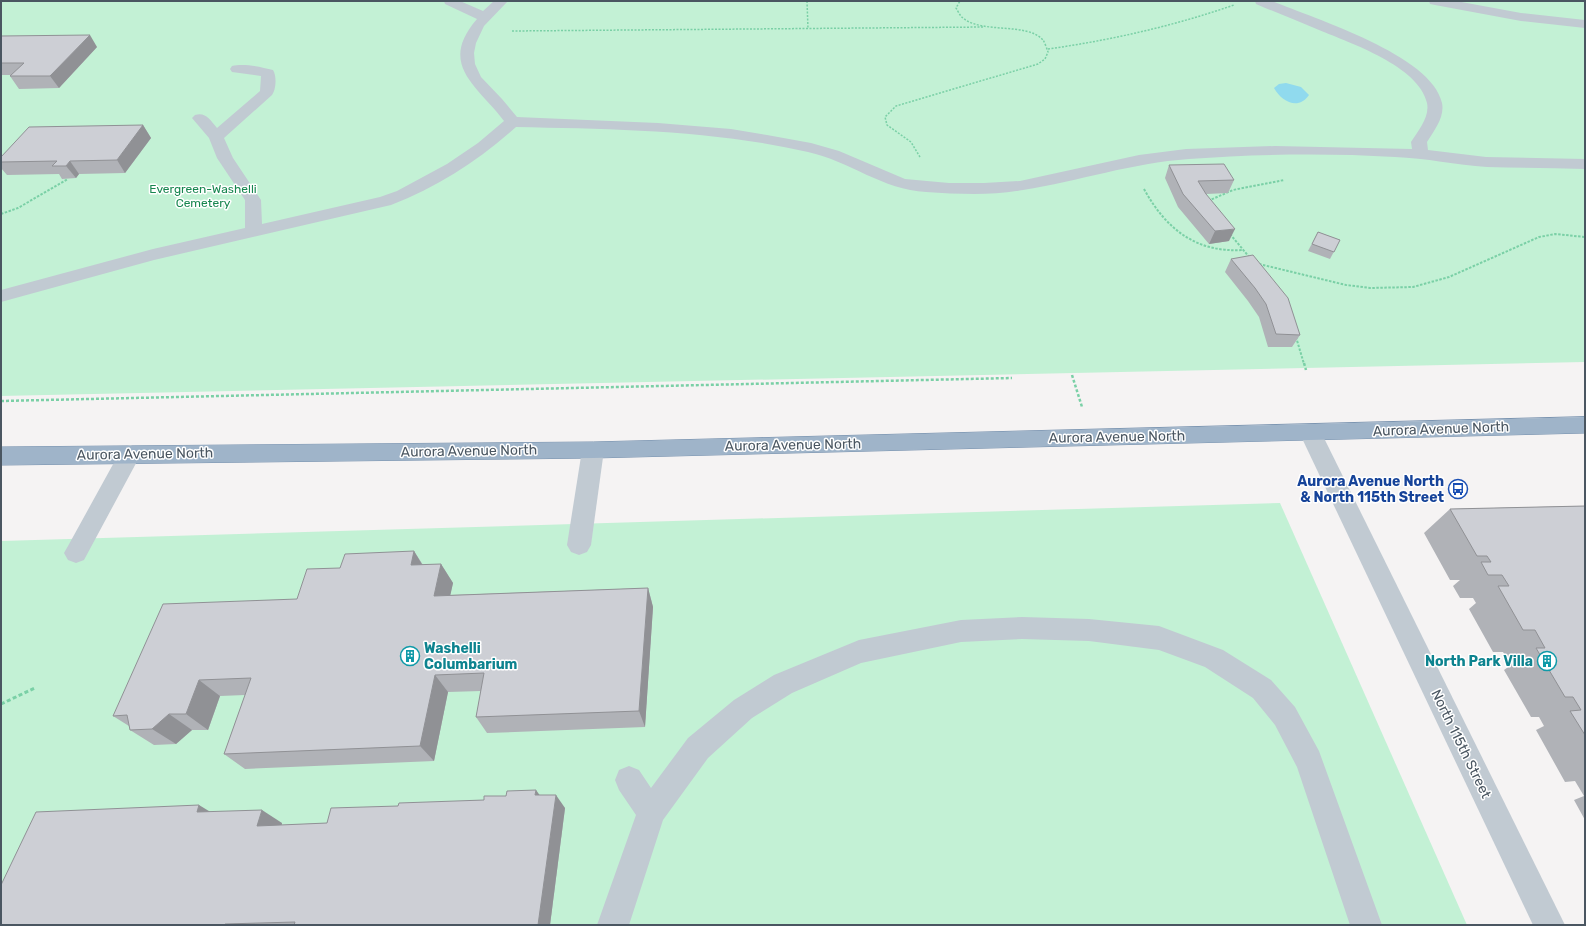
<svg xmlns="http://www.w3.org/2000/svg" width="1586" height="926" font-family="Rubik,sans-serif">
  <rect width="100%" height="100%" fill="#f5f3f3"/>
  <g fill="#c3f1d5">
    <path d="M1 1H1585V362L1 396Z"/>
    <path d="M1280 503 1467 925H1V541Z"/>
  </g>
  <path fill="#90daee" d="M1286 83 1301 87 1309 95C1298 111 1281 101 1274 88L1279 84Z"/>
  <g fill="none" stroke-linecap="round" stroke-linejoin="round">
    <g stroke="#7690ad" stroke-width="1">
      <path id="trunk" d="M1585 417V433L593 458 1 465V447L593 442Z"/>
    </g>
    <g stroke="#7ad0a6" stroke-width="1.5" stroke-dasharray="2 1.5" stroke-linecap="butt">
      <path d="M807 1 808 29"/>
      <path d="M512 31 984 27"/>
      <path d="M1048 49C1112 40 1173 26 1234 5"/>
      <path d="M920 157 911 142 887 125 885 117 896 106 1038 64 1045 59 1048 52C1047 49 1045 43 1043 40 1027 22 982 34 963 18 960 16 958 11 956 8L960 1"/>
    </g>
    <g stroke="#7ad0a6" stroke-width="2" stroke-dasharray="2.5 1.5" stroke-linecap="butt">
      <path d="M1144 189C1166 229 1196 253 1243 250"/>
      <path d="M1208 201 1233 190 1284 180"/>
      <path d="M1 214 18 208 68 179"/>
      <path d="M1230 234 1250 258"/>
      <path d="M1259 264 1346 285 1370 288 1413 287 1449 277 1539 237 1555 234 1585 237"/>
      <path d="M1296 337 1304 364"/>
    </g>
    <g stroke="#7ad0a6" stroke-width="2.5" stroke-dasharray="3 2" stroke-linecap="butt">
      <path d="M1304 363 1306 370"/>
      <path d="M1072 375 1082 407"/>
      <path d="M1 401 1012 378"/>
    </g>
    <path stroke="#7ad0a6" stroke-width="3" stroke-dasharray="4 2.5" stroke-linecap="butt" d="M1 704 35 688"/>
    <g fill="#c1cad2" fill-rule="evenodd">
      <path d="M444 1H460L483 11 494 1H508L484 26 476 43 474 53 475 64 481 77 502 99 517 117 658 123 731 129 767 135 811 143 839 151 905 179 949 183H984L1020 181 1139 155 1186 149 1275 146 1412 149 1411 142C1418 131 1430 117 1427 103 1419 66 1350 43 1319 30 1298 21 1277 13 1256 4L1255 1H1272C1315 19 1432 55 1442 103 1445 117 1434 131 1427 142L1428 150 1486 157 1585 159V169C1552 168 1520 168 1487 167 1456 165 1426 158 1395 157 1327 153 1257 154 1189 159 1132 163 1079 181 1023 190 991 196 958 194 926 192 883 190 849 161 808 152 712 130 613 129 516 127 479 160 438 187 391 205L154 260 1 302V290L153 249 245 228V200L217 158 209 138 192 118 195 115C206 112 210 120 217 128L260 91 261 76 232 72 230 69 232 66C244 63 261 67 273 70 277 76 276 90 272 95L224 138 233 158 261 200 262 224 380 197 397 191 447 164 478 143 504 121C478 86 437 65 477 19L445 4Z"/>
      <path d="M1429 1H1456L1521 13 1585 20V28L1521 21 1435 5 1430 4Z"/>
      <path d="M593 442 601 444 604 450 591 545 587 552 579 555 571 552 567 545 582 450 585 444Z"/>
      <path d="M130 445 138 448 141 454 84 560 76 563 68 560 64 553 68 546 122 448Z"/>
      <path d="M1022 617 1089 619 1159 626 1223 650 1271 680 1295 707 1319 751 1382 925H1350L1297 767 1275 725 1253 698 1205 667 1159 650 1089 641 1022 639 961 642 861 663 792 693 752 718 708 758 663 820 629 925H597L636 815 619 790 615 780 619 770 629 766 639 770 651 788 688 738 734 700 774 675 859 640 961 620Z"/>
    </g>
    <path fill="#c1cad2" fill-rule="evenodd" d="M1310 424 1318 426 1321 432 1565 925H1533L1299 432 1302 426Z"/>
    <use href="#trunk" fill="#9fb4c9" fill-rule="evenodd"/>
  </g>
  <g fill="#b0b2b7">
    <path d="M1 36 97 47 59 88 19 89 10 76 11 75H1Z"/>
    <path d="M143 125 151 138 125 173 79 174 76 178 62 179 59 174 7 175 1 168V157Z"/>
    <path d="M1169 165 1234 180 1228 193 1206 194 1229 241 1209 244 1178 207 1165 178Z"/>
    <path d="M1318 232 1340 240 1330 259 1308 251Z"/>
    <path d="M1231 259 1300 335 1292 347H1268L1259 317 1248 301 1225 272Z"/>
    <path d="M1585 506V820L1574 800 1584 796 1575 781 1565 782 1536 730 1544 726 1539 717H1531L1504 670 1511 665 1503 652H1493L1469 609 1476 603 1473 598H1460L1453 586 1460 580H1450L1424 533 1450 509Z"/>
    <path d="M414 551 423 565 441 564 453 583 450 595 648 588 653 607 645 727 487 733 476 717 481 691 448 692 434 761 245 769 224 754 245 695 220 696 208 730H192L176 744 154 745 130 730 129 726 113 716 297 599 340 568Z"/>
    <path d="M539 795 565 808 550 925H1L210 812 282 823V825L327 823 398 806 484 800Z"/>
  </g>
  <g fill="#909195">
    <path d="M90 35 97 47 59 88 50 76Z"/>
    <path d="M143 125 151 138 125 173 117 160Z"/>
    <path d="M70 161 79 174 76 178 66 166Z"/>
    <path d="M1235 229 1229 241 1209 244 1215 231Z"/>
    <path d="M414 551 426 571 411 565Z"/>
    <path d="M441 564 453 583 446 615 434 596Z"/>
    <path d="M648 588 653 607 645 727 639 711Z"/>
    <path d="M435 675 448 692 434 761 420 746Z"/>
    <path d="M199 680 220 696 208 730 186 714Z"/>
    <path d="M169 714 192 730 176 744 152 729Z"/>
    <path d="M536 790 546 804 535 795Z"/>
    <path d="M556 795 565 808 550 925H538Z"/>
    <path d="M199 805 222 819 197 812Z"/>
    <path d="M262 810 282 823 278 839 257 826Z"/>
  </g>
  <g fill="#cdcfd5" stroke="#909195">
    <path d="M90 35 50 76H10L24 63H1V36Z"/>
    <path d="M143 125 117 160 70 161 66 166H52L57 161 1 162V157L29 127Z"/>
    <path d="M1224 164 1234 180 1198 181 1206 194 1235 229 1215 231 1183 194 1169 165Z"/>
    <path d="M1318 232 1340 240 1334 252 1312 244Z"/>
    <path d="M1253 255 1288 298 1300 335 1276 334 1266 304 1255 288 1231 259Z"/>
    <path d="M1585 506V735L1570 711 1581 710 1573 697H1565L1536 648H1545L1535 630H1523L1498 586H1509L1502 575H1488L1481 562H1491L1487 556H1477L1450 509Z"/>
    <path d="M414 551 411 565 441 564 434 596 648 588 639 711 476 717 484 673 435 675 420 746 224 754 251 678 199 680 186 714H169L152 729 130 730 127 715 113 716 163 604 297 599 307 569 340 568 345 554Z"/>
    <path d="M536 790 535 795H556L538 925H294L295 922 225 924V925H1V885L36 812 199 805 197 812 262 810 257 826 327 823 331 808 398 806 399 803 484 800V796H506L507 791Z"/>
  </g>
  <defs>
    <g id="bus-ring" transform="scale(1)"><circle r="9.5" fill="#fff" stroke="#1a4fb4" stroke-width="1.5"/><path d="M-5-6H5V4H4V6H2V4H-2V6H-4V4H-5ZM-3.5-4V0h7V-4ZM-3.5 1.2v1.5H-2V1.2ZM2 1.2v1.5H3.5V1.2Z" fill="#1a4fb4"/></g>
    <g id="building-ring" transform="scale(1)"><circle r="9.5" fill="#fff" stroke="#0f9aa8" stroke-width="1.5"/><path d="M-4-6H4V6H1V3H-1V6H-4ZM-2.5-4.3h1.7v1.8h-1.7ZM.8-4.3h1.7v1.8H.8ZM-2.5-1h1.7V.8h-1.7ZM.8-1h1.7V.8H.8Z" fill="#0f9aa8"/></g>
  </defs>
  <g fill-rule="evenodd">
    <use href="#bus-ring" x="1458" y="489"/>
    <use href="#building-ring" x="410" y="656"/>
    <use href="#building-ring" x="1547" y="661"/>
  </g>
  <g text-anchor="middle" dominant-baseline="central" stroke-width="3" stroke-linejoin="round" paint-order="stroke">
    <g font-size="12" fill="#17864f" stroke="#fff">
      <text x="203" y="189">Evergreen-Washelli<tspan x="203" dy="14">Cemetery</tspan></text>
    </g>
    <g font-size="14" fill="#4a5661" stroke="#fff">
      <text transform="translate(1441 429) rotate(-2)">Aurora Avenue North</text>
      <text transform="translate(1117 437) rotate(-1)">Aurora Avenue North</text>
      <text transform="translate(793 445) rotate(-1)">Aurora Avenue North</text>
      <text transform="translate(469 451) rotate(-1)">Aurora Avenue North</text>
      <text transform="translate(145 454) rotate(-1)">Aurora Avenue North</text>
      <text transform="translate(1461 744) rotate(64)">North 115th Street</text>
    </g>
    <g font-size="14" font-weight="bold" fill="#164399" stroke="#fff" text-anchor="end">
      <text x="1444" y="481">Aurora Avenue North<tspan x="1444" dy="16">&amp; North 115th Street</tspan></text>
    </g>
    <g font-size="14" font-weight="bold" fill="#0d838f" stroke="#fff" text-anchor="start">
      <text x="424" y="648">Washelli<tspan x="424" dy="16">Columbarium</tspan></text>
      <text x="1533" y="661" text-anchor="end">North Park Villa</text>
    </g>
  </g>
  <rect width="1586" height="926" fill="none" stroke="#4a5661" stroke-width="4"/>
</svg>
